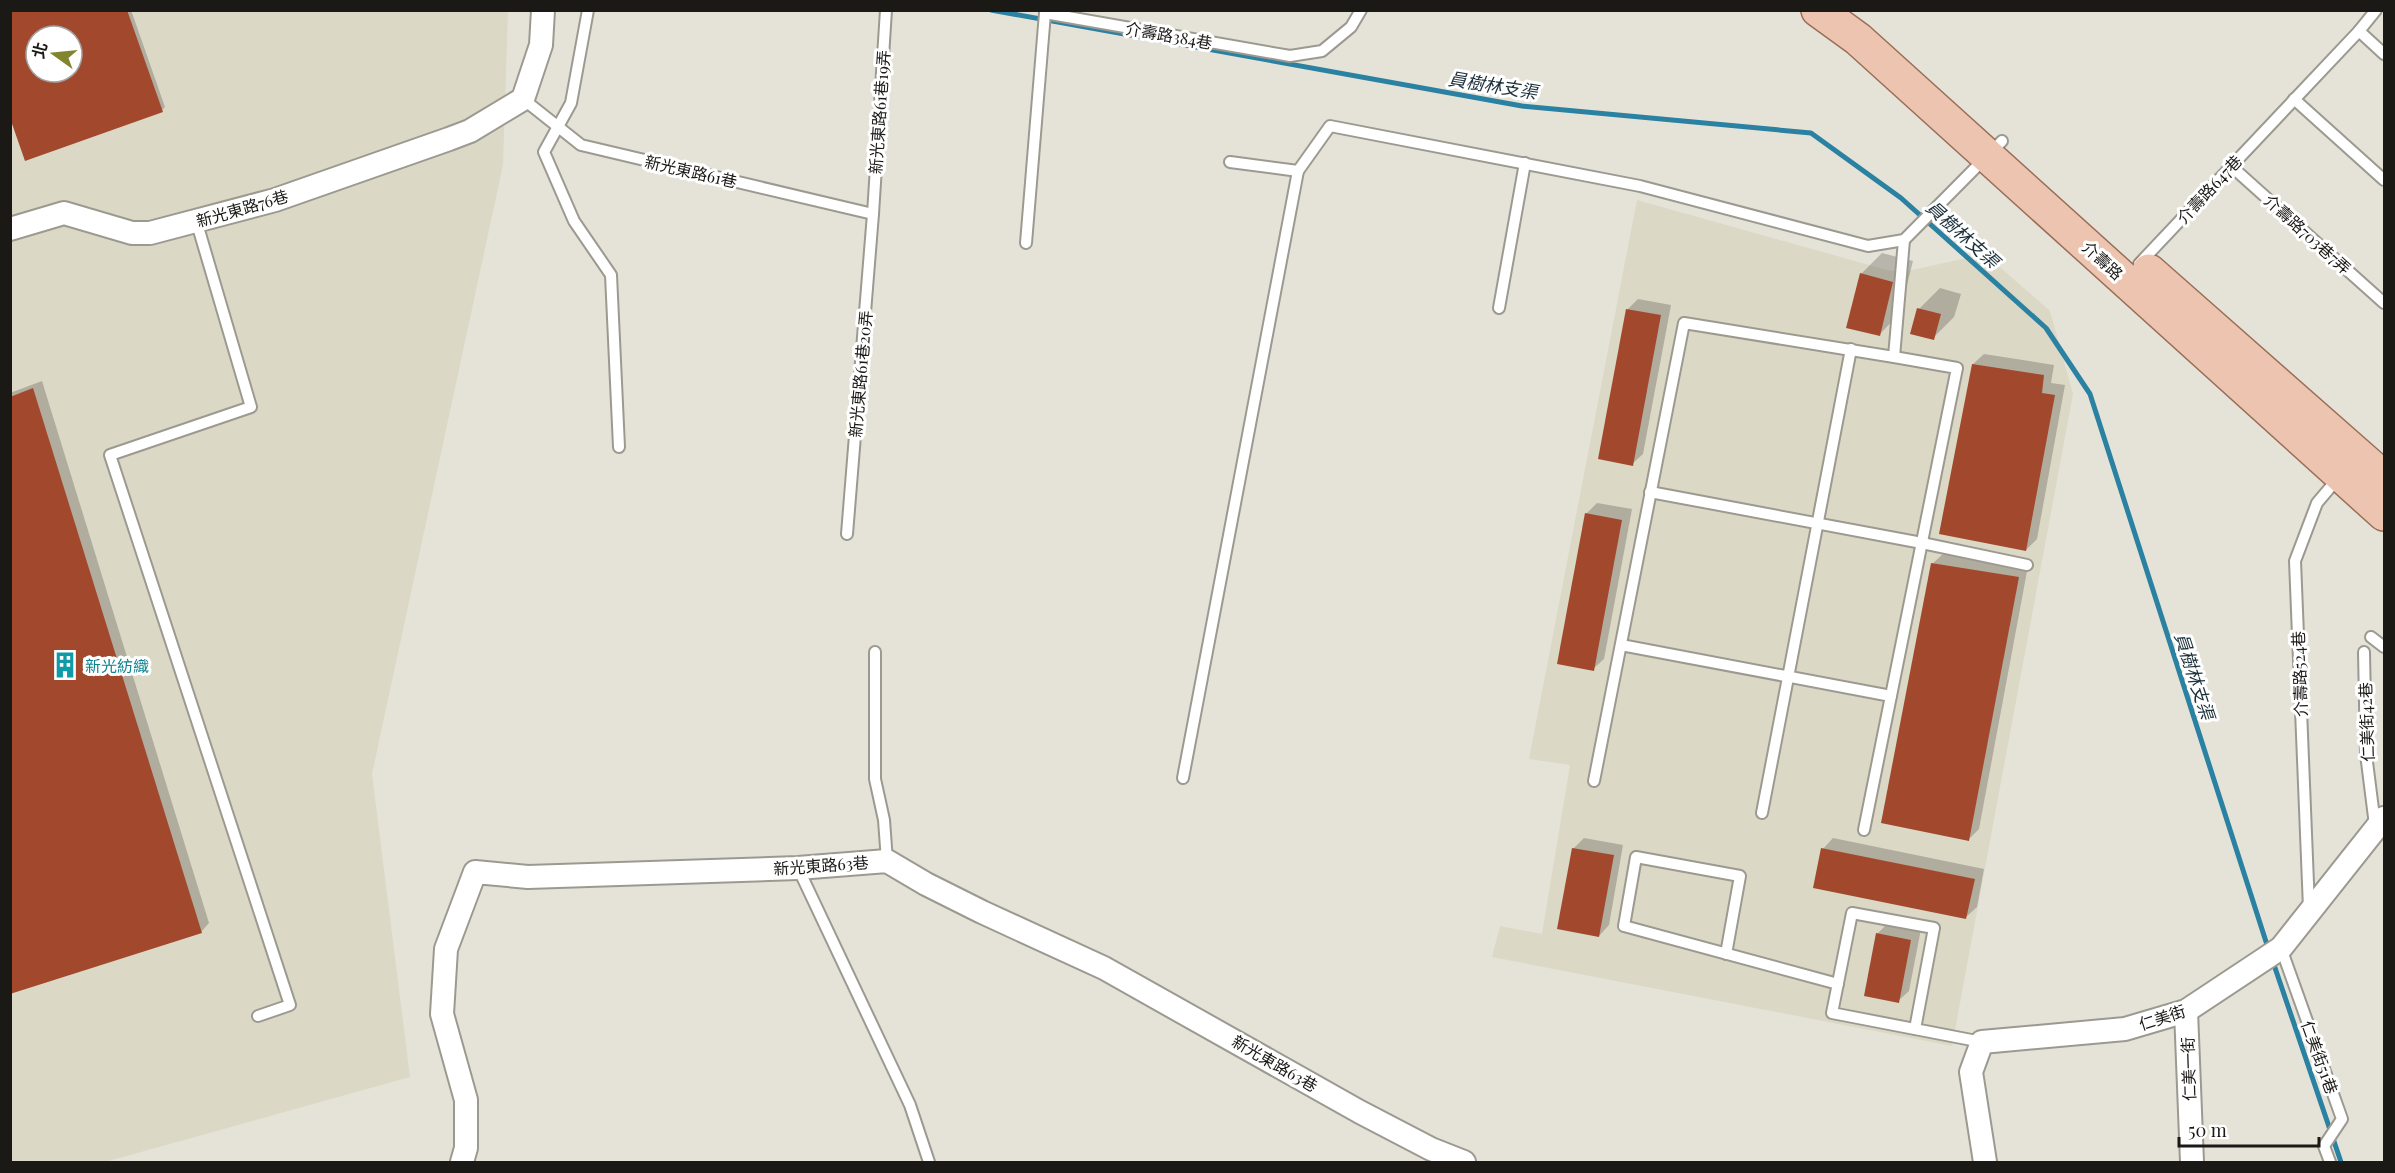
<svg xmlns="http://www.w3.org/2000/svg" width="2395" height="1173" font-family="'Playfair Display','Noto Sans TC',serif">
  <rect width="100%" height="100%" fill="#e5e3d8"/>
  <g fill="#dcd8c6" fill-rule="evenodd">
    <path d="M10 11H508L503 165 372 774 410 1077 105 1162H11ZM36 36H72V72H36Z"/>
    <path d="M1637 200 1887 270 1903 272 1985 254 2050 311 2073 394 1952 1046 1492 957 1500 926 1542 934 1570 765 1529 759Z"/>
  </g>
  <g fill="#0003" fill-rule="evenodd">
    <path d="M10 10H131L165 107 162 110 26 159ZM36 36H72V72H36Z"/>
    <path d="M1882 253 1913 261 1900 313 1879 335 1861 274Z"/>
    <path d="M1940 288 1961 294 1954 317 1933 338 1919 309Z"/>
    <path d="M1638 299 1671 305 1643 454 1632 464 1627 310Z"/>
    <path d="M1984 354 2054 365 2051 383 2065 385 2037 539 2026 550 1973 364Z"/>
    <path d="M42 381 209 923 201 932 10 993V393Z"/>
    <path d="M1597 503 1632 509 1604 659 1593 669 1558 663 1587 513Z"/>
    <path d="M1943 554 2028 566 1979 829 1969 839 1932 564Z"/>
    <path d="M1584 838 1623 845 1609 925 1599 936 1573 849Z"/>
    <path d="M1833 838 1984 869 1977 907 1966 917 1823 849Z"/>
    <path d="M1888 923 1921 929 1909 991 1898 1001 1877 934Z"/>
  </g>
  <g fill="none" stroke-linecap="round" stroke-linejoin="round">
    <g stroke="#2a81a2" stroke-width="5">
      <path d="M991 10 1522 106 1811 133 1901 198 2046 328 2090 394 2269 951"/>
      <path d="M2272 959 2341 1162"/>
    </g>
  </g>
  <g fill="#a2492d" fill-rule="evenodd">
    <path d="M10 10H127L163 112 25 161 10 118ZM36 36H72V72H36Z"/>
    <path d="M1860 273 1893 282 1880 336 1846 328Z"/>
    <path d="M1917 308 1941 314 1934 340 1910 334Z"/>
    <path d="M1626 309 1661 315 1633 466 1598 459Z"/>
    <path d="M1972 364 2044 375 2042 393 2055 395 2026 551 1939 534Z"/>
    <path d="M33 388 202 933 10 994V397Z"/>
    <path d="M1585 513 1622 520 1594 671 1557 664Z"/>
    <path d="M1931 563 2019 577 1969 841 1881 823Z"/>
    <path d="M1572 848 1614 855 1599 937 1557 929Z"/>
    <path d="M1821 848 1975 879 1966 919 1813 888Z"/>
    <path d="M1876 933 1911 940 1899 1003 1864 996Z"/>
  </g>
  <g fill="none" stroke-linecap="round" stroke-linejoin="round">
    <g stroke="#9c9a90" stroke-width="14">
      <g id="service">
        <path d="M588 10 571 103 544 152 574 221 611 275 619 447"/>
        <path d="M2359 31 2376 10"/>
        <path d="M523 99 581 145 873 214"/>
        <path d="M2294 99 2384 180"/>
        <path d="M1230 162 1298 171 1330 126 1640 186 1868 246 1904 240 2002 141"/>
        <path d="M2231 166 2384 303"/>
        <path d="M196 220 251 407 110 455 290 1005 258 1016"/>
        <path d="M1026 243 1045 13 1290 56 1322 51 1351 27 1361 10"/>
        <path d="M2139 264 2359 31 2384 54"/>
        <path d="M1499 308 1525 163"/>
        <path d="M1650 492 1922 543 2027 565"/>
        <path d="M847 534 873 214 886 10"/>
        <path d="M2371 637 2384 647"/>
        <path d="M1621 645 1891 696"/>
        <path d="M875 652V779L884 820 887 861"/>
        <path d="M2364 652 2366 754 2375 825"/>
        <path d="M1183 778 1298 171"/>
        <path d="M1594 781 1684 323 1894 357 1904 240"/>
        <path d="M1762 813 1851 349"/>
        <path d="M1864 830 1957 368 1894 357"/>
        <path d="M798 868 910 1105 929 1162"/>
        <path d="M2309 908 2295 561 2317 503 2339 477"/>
        <path d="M2281 948 2342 1119 2324 1146 2330 1162"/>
        <path d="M1726 954 1740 876 1636 857 1624 926 1838 984"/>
        <path d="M1915 1029 1934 928 1852 913 1832 1013 1982 1042"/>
      </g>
    </g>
    <g stroke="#9c9a90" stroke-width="26">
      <g id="minor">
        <path d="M10 229 64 213 132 233H150L275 200 449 139 470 131 523 99 541 45 543 10"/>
        <path d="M2186 1011 2192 1162"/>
        <path d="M462 1162 466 1148V1100L442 1014 446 949 475 872 528 877 798 868 887 861 926 884 982 912 1104 968 1360 1112 1431 1149 1464 1162"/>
        <path d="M1985 1162 1971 1072 1982 1042 2125 1029 2186 1011 2281 948 2384 818"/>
      </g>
    </g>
    <g stroke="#9a6e58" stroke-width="36">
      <g id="primary">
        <path d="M1818 10 1858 39 2384 514"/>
        <path d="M2149 271 2384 478"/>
      </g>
    </g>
    <use href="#service" stroke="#fff" stroke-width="10"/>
    <use href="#minor" stroke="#fff" stroke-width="22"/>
    <use href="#primary" stroke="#ecc4b0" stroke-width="33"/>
  </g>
  <defs>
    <g id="building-bare" transform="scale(2.07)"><path d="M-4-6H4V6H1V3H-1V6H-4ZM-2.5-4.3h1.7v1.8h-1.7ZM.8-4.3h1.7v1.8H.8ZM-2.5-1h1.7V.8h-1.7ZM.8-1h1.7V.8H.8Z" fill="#0f9aa8" stroke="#fff" stroke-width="2.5" paint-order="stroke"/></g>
  </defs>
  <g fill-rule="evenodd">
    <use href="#building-bare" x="65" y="665"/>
  </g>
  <g text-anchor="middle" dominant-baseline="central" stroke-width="6" stroke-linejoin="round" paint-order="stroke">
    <g font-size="16" fill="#1a1916" stroke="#fff">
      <text transform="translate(1169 35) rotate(10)">介壽路384巷</text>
      <text transform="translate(879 112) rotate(-86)">新光東路61巷19弄</text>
      <text transform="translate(691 171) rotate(13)">新光東路61巷</text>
      <text transform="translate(2209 189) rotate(-47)">介壽路647巷</text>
      <text transform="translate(242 208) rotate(-16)">新光東路76巷</text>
      <text transform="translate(2308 234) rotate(42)">介壽路703巷7弄</text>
      <text transform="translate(2103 260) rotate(42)">介壽路</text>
      <text transform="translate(860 374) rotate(-85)">新光東路61巷20弄</text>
      <text transform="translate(2299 674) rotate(-92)">介壽路524巷</text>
      <text transform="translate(2366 722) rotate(-92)">仁美街42巷</text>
      <text transform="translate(821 865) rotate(-4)">新光東路63巷</text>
      <text transform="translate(2162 1017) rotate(-18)">仁美街</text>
      <text transform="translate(2320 1057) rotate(70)">仁美街51巷</text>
      <text transform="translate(1275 1063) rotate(30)">新光東路63巷</text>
      <text transform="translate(2188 1069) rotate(-92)">仁美一街</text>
    </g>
    <g font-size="16" fill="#0d838f" stroke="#fff" text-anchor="start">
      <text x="85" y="665">新光紡織</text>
    </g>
    <g font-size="18" font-style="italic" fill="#1c303a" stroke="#fff">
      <text transform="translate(1493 85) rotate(9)">員樹林支渠</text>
      <text transform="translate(1963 234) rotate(42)">員樹林支渠</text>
      <text transform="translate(2195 676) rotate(72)">員樹林支渠</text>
    </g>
  </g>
  <rect width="2395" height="1173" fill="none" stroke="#1a1916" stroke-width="24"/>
  <g transform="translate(54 54) rotate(285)"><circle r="28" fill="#ffffff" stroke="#a3a3a2" stroke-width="1.5"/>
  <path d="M0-4.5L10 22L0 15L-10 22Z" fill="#818530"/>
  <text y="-9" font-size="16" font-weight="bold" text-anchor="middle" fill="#1a1916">北</text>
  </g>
  <path d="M2179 1137v9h140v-9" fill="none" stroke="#1a1916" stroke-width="3"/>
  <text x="2188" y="1137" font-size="18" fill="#1a1916" stroke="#ffffff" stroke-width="4.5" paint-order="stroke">50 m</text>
</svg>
